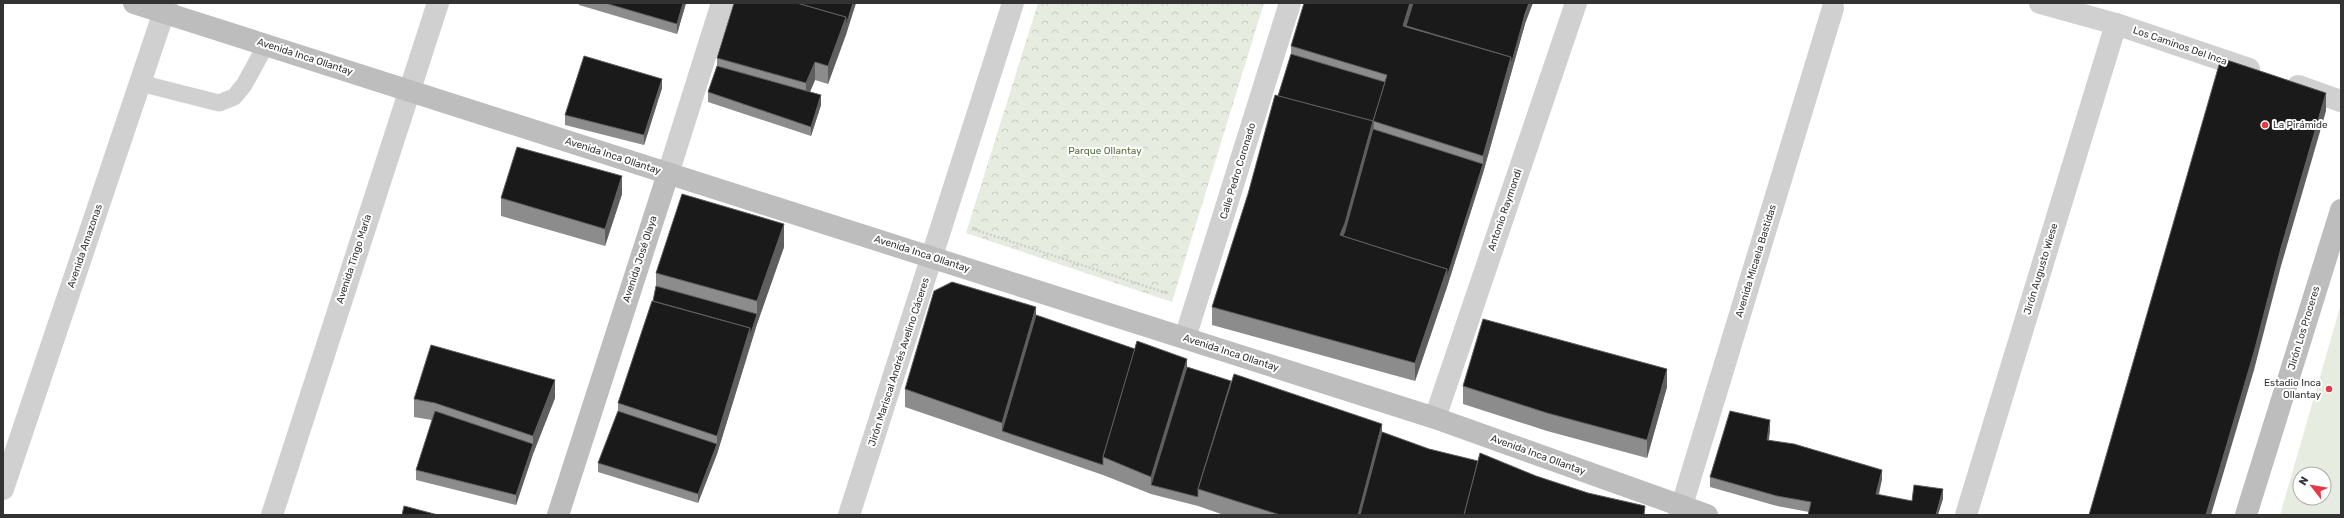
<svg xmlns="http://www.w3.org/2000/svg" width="2344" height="518" font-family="Rubik,sans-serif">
  <defs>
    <pattern id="forest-crowns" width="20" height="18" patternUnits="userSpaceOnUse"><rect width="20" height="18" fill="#e6ecdf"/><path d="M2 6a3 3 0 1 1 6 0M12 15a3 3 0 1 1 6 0" fill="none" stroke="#c6cbc0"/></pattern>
  </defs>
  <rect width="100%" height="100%" fill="#fff"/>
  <path fill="url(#forest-crowns)" d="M1038 3H1264L1172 302 966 233Z"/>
  <path fill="#e6ecdf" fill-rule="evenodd" d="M2341 304V515H2280ZM2300 474H2324V498H2300Z"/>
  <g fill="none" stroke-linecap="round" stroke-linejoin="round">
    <path stroke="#cdcdcd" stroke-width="2.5" stroke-dasharray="2 2" stroke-linecap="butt" d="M974 227 973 229 1166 293 1167 292"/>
    <path stroke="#d0d0d0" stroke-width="17" d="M140 83 219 103 234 97 244 85 266 45"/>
    <g stroke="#d0d0d0" stroke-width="22">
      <path d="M2040 3 2116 24 2249 69"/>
      <path d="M2298 86 2341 101"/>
      <path d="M668 174 722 3"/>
      <path d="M1185 338 1290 3"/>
      <path d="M1435 418 1576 3"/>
      <path d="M3 489 167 3"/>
      <path d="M272 515 438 3"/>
      <path d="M849 515 1013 3"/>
      <path d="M1679 515 1833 8"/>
      <path d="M1966 515 2116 24"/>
    </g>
    <g stroke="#bdbdbd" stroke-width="22">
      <path d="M134 3 1435 418 1707 515"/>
      <path d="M558 515 668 174"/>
      <path d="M2246 515 2341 210"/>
    </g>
  </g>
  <g fill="#8c8c8c">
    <path d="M579 3H686L677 34 579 5Z"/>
    <path d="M856 3 828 84 815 80 810 92 821 105 811 136 708 102V92L717 66V58Z"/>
    <path d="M1525 24 1483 173 1447 287 1415 381 1212 325V307L1248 194 1278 96 1291 54V46Z"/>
    <path d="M662 88 644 145 565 125V115Z"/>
    <path d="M622 194 605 246 501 216V198Z"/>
    <path d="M784 247 757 324 717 454 698 503 598 472V463L618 411V403L653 301 656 286V273Z"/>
    <path d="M1036 315 1187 367 1382 432 1429 449 1536 476 1645 515H1224L1198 506 1151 494 1103 475 905 407V389Z"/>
    <path d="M1463 386 1667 387 1647 458 1547 431 1463 404Z"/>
    <path d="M555 398 533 454 516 505 416 480V470L432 420 414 417V399Z"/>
    <path d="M1770 430 1769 440 1882 479 1879 495 1912 501 1943 499 1809 512 1777 506 1710 487V477Z"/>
  </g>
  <g fill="#5f5f5f">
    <path d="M683 3H686L677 34V24Z"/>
    <path d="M853 3H856L846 35V25Z"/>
    <path d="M1410 3H1416L1403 33V26Z"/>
    <path d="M1529 3H1533L1525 24 1483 173V156L1511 57Z"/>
    <path d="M846 17V35L828 84V66Z"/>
    <path d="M815 62V80L806 101V83Z"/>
    <path d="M662 79V88L644 145V135Z"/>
    <path d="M2326 93V111L2281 266 2254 370 2211 515H2206L2281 248Z"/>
    <path d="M821 95V105L811 136V127Z"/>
    <path d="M1373 121V139L1345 240 1340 235Z"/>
    <path d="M1483 164V173L1447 287 1415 381V363Z"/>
    <path d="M622 176V194L605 246V229Z"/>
    <path d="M784 224V247L757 324V301Z"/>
    <path d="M1036 307V325L1002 431V440V423Z"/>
    <path d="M757 314V324L717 454V436L750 328Z"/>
    <path d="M1187 359V377L1151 485V477Z"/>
    <path d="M1667 369V387L1647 458V440Z"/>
    <path d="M555 380V398L533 454 516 505V495L533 444V436Z"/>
    <path d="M1770 420V430L1767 450V440Z"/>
    <path d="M1382 424V441L1363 515H1358Z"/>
    <path d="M717 444V454L698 503V494Z"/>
    <path d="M1882 470V479L1876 504V494Z"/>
    <path d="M1943 489V499L1938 515H1936Z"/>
  </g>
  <g fill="#1a1a1a" stroke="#5f5f5f">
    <path d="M605 3H683L677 24Z"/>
    <path d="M734 3H797L846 17 828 66 815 62 806 83 717 58Z"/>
    <path d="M797 3H853L846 25V17Z"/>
    <path d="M1304 3H1410L1403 26 1511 57 1483 156 1373 121 1387 75 1291 46Z"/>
    <path d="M1413 3H1529L1525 14 1511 65V57L1406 26Z"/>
    <path d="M1291 54 1385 82 1373 121V129V121L1278 96Z"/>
    <path d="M584 56 662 79 644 135 565 115Z"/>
    <path d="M2221 58 2326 93 2281 248 2254 352 2206 515H2089Z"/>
    <path d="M717 66 821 95 811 127 708 92Z"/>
    <path d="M1275 95 1373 121 1345 223 1340 235 1447 269 1415 363 1212 307 1248 194Z"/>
    <path d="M1373 129 1483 164 1447 277V269L1343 236 1345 231Z"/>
    <path d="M517 147 622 176 605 229 501 198Z"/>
    <path d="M682 194 784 224 757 301 656 273Z"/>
    <path d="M952 282 1036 307 1002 423 905 389 934 291Z"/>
    <path d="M656 286 757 314 750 336V328L653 301Z"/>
    <path d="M652 301 750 328 717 436 618 403Z"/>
    <path d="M1036 315 1135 349 1103 457V465L1002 431Z"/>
    <path d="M1483 319 1667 369 1647 440 1547 413 1463 386Z"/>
    <path d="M1137 341 1187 359 1151 477 1103 457Z"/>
    <path d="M431 345 555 380 533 436 435 403 414 399Z"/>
    <path d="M1187 367 1231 381 1198 489V497L1151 485Z"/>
    <path d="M1234 374 1382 424 1358 515H1280L1198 489Z"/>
    <path d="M435 411 533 444 516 495 416 470Z"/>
    <path d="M618 411 717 444 698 494 598 463Z"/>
    <path d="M1730 411 1770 420 1767 440 1794 444 1882 470 1876 494 1912 501 1914 485 1943 489 1936 515H1808L1811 502 1777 496 1710 477Z"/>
    <path d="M1382 432 1429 449 1478 461 1464 515H1360Z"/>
    <path d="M1480 453 1536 476 1588 493 1645 506 1644 515H1464Z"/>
    <path d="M404 506 438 515H402Z"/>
  </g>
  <g fill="#e63946" stroke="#fff" stroke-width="1.5">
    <circle cx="2265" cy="125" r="4"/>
    <circle cx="2329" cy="389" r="4"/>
  </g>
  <g text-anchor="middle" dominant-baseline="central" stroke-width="4" stroke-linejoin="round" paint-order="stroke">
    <g font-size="10" fill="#333" stroke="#fff">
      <text transform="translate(2180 46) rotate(19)">Los Caminos Del Inca</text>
      <text transform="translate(305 57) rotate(18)">Avenida Inca Ollantay</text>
      <text transform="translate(613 156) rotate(18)">Avenida Inca Ollantay</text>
      <text transform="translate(1238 171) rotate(-73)">Calle Pedro Coronado</text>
      <text transform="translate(1505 210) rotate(-71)">Antonio Raymondi</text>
      <text transform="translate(85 246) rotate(-71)">Avenida Amazonas</text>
      <text transform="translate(922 254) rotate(18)">Avenida Inca Ollantay</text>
      <text transform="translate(354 259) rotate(-72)">Avenida Tingo María</text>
      <text transform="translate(640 259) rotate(-72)">Avenida José Olaya</text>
      <text transform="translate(1756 261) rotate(-73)">Avenida Micaela Bastidas</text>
      <text transform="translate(2041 269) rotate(-73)">Jirón Augusto Wiese</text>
      <text transform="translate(2304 328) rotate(-73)">Jirón Los Proceres</text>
      <text transform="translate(1231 353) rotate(18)">Avenida Inca Ollantay</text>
      <text transform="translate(899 362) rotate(-72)">Jirón Mariscal Andrés Avelino Cáceres</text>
      <text transform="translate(1538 455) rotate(20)">Avenida Inca Ollantay</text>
    </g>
    <g font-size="10" fill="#333" stroke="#fff" text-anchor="start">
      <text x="2273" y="125">La Pirámide</text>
      <text x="2321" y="383" text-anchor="end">Estadio Inca<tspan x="2321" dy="12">Ollantay</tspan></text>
    </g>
    <g font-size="10" fill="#56703f" stroke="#fff">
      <text x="1105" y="151">Parque Ollantay</text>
    </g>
  </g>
  <rect width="2344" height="518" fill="none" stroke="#333333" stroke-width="8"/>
  <g transform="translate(2312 486) rotate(301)"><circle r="19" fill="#ffffff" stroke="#adadad"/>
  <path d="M0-3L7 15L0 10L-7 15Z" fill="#e63946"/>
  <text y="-6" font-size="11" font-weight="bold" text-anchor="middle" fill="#333333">N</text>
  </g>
</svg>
